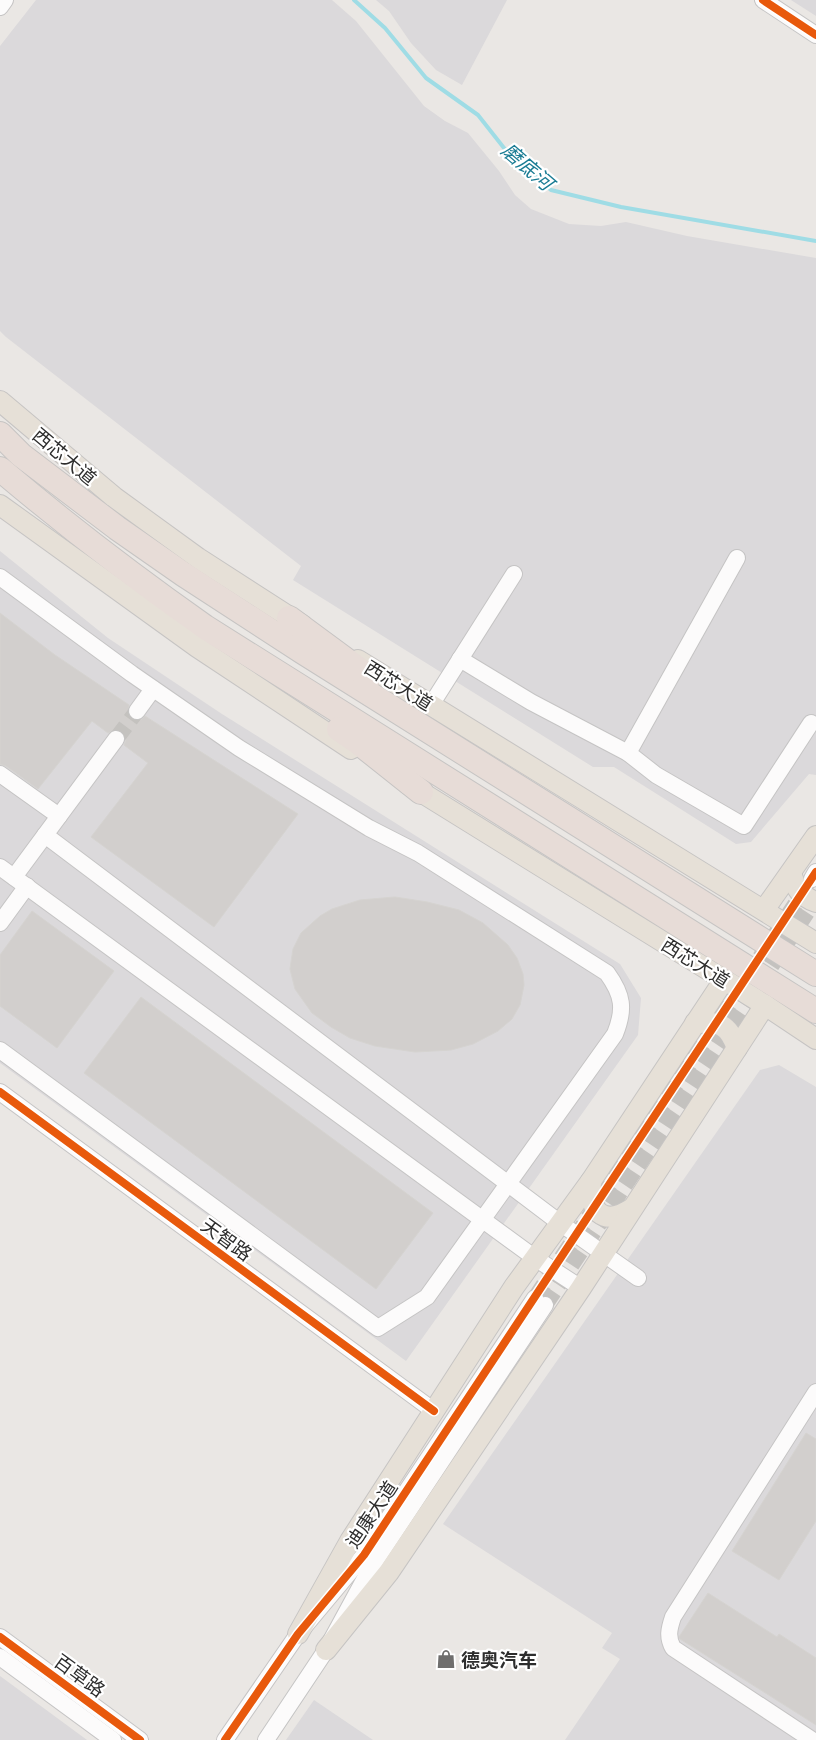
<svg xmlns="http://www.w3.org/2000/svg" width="816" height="1740" font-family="'Exo 2','Noto Sans SC',sans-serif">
  <rect width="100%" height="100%" fill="#eae7e4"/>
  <g fill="#dbd9db">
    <path d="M36 0H332L356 21 424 106 445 121 468 133 499 171 515 195 531 209 569 224 601 226 626 222 687 236 816 258V775L809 774 751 842 736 844 614 767H593L293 580 301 566 6 337 0 331V46Z"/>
    <path d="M376 0H507L462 85 436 70 411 43 389 11Z"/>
    <path d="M791 0H816V16Z"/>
    <path d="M0 551 108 638 222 714 620 964 641 998 638 1035 406 1361 0 1063Z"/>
    <path d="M779 1065 816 1087V1740H565L620 1659 602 1648 612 1633 443 1524 760 1070Z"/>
    <path d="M0 1676 87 1740H0Z"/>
    <path d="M314 1700 373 1740H286Z"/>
  </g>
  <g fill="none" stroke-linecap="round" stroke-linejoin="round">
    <path stroke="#9fdce5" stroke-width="4" d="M354 0 385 28 426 78 478 115 504 148 551 190 621 207 816 241"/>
  </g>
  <g fill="#d2cfcd" stroke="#d5d3d0">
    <path d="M0 613 55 655 129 705 128 715 132 719 141 720 145 716 298 814 214 927 91 837 148 763 124 745 126 740 122 731 117 729 108 733 92 721 38 789 6 766 0 764Z"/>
    <path d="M395 897 427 902 459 910 483 923 508 945 517 958 523 974 524 985 520 1005 512 1019 498 1031 473 1044 451 1050 415 1052 375 1046 350 1038 331 1027 312 1013 295 989 290 969 293 949 301 933 320 916 332 909 360 900Z"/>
    <path d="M32 911 114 971 57 1048 0 1006V955Z"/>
    <path d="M141 997 433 1213 376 1289 84 1073Z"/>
    <path d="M806 1433 816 1439V1521L779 1580 732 1551Z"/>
    <path d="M708 1593 777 1637 779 1634 816 1658V1725L680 1639 679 1637Z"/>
  </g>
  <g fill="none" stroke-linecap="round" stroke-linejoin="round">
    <g stroke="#c4c2bf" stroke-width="16" stroke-dasharray="16 8" stroke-linecap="butt">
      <path d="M116 739 137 711"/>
      <path d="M535 1298 808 885"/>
      <path d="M545 1305 816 899"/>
    </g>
    <g stroke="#c5c4c4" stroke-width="18">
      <g id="minor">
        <path d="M763 0 816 35"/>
        <path d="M0 7 5 0"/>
        <path d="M0 577 132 674 239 748 369 828 418 853 607 973C623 995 625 1009 615 1034L427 1297 378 1328 0 1050"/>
        <path d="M460 659 531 702 628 753 656 775 744 826 811 723"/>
        <path d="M431 705 514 574"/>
        <path d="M137 711 153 689"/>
        <path d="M628 753 737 558"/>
        <path d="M0 774 59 816"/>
        <path d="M45 835 560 1223 638 1278"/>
        <path d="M0 867 535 1258 581 1288"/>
        <path d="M14 877 116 739"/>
        <path d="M812 879 816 872"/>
        <path d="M0 923 27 886"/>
        <path d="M0 1092 434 1411"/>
        <path d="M0 1637 140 1740"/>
        <path d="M0 1657 113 1740"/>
        <path d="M225 1740 298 1634 364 1555 535 1298"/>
        <path d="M266 1740 326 1650 370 1569 545 1305"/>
        <path d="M812 1740 673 1648C667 1637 669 1629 673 1617L816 1392"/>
      </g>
    </g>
    <g stroke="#c6c4c3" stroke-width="22">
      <g id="major">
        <path d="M0 401 114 497 198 558 302 625"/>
        <path d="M0 505 197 647 351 749"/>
        <path d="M358 660 816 943"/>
        <path d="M408 784 765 1005 816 1039"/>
        <path d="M791 873C796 889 800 896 816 902"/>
        <path d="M764 910 816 836"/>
        <path d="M695 1023C719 1022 728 1023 737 1048"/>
        <path d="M591 1181C589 1211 602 1227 631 1209"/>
        <path d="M298 1634 350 1541 514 1287 591 1181 724 980"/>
        <path d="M326 1650 389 1572 581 1288 765 1005"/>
      </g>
    </g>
    <g stroke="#c6c4c3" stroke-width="26">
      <g id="highway">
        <path d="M0 434 21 455 117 528 183 574 303 652 816 974"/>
        <path d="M0 469C66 525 134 577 205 627L816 1011"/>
        <path d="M289 618 369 677"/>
        <path d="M339 729 358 742 421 792"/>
      </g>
    </g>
    <use href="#minor" stroke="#fcfbfb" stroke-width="16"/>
    <use href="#major" stroke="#e6e0d7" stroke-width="20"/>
    <use href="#highway" stroke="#e7dcd7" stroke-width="24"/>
    <g stroke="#fff" stroke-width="11">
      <g id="cycleway">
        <path d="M763 0 816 35"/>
        <path d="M0 1092 434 1411"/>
        <path d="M0 1637 140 1740"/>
        <path d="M225 1740 298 1634 364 1555 816 872"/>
      </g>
    </g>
    <use href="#cycleway" stroke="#e8590c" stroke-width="8"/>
  </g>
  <defs>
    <g id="shop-bare" transform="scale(1.5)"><path d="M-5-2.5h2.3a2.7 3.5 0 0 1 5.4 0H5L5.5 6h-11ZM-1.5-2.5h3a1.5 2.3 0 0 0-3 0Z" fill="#6f6e6d" stroke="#fff" stroke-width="2.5" paint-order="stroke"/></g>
  </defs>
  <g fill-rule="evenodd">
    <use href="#shop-bare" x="446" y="1659"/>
  </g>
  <g text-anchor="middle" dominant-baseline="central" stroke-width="4.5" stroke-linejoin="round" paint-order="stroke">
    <g font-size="19" fill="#2d2d2d" stroke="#fff">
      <text transform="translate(65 456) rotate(40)">西芯大道</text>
      <text transform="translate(399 685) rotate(32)">西芯大道</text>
      <text transform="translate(696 962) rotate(32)">西芯大道</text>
      <text transform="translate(227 1239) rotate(36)">天智路</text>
      <text transform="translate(371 1514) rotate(-56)">迪康大道</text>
      <text transform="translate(80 1675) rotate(36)">百草路</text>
    </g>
    <g font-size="19" font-weight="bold" fill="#2d2d2d" stroke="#fff" text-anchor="start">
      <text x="461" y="1659">德奥汽车</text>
    </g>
    <g font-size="20" font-style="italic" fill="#1a7c94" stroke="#fff">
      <text transform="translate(528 166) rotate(41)">磨底河</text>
    </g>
  </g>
</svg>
